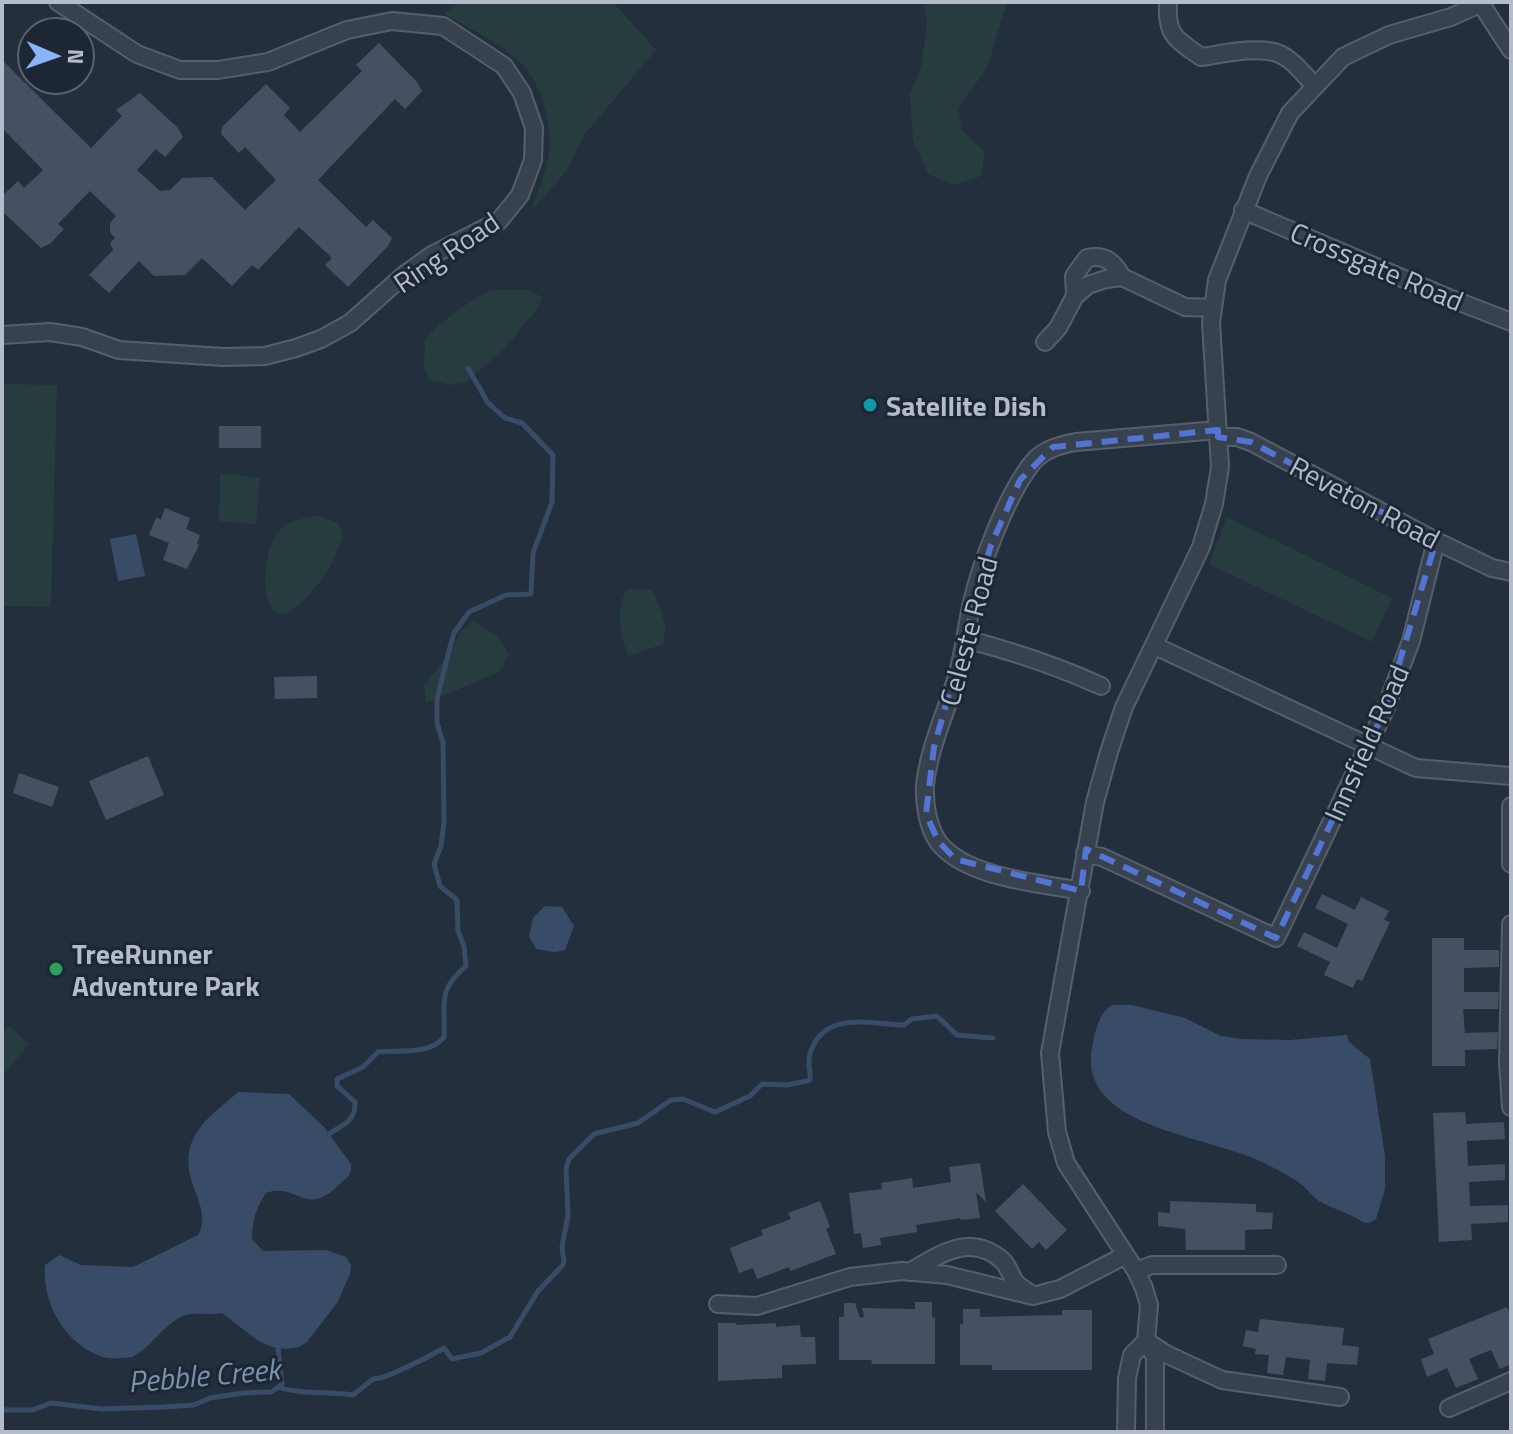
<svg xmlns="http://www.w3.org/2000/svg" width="1513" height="1434" font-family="'Titillium Web',sans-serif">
  <rect width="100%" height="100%" fill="#242f3e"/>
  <g fill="#263c3f">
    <path d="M461 2H613L656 50 584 135 567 170 531 212C536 196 543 180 547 164 554 134 546 94 526 69 509 47 469 28 444 14Z"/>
    <path d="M923 2H1007L987 68 958 108 962 130 985 152 981 176 954 185 928 174 913 140 910 95 922 63 927 22Z"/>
    <path d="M490 290H528L542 297 537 309 504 349 466 382 451 385 429 380 424 366 425 339C444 318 465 305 490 290Z"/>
    <path d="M2 384 57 385 51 607 2 606Z"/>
    <path d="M220 473 260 478 256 524 219 521Z"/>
    <path d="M320 516 338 523 343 532C335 568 314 594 285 615L273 610C265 595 264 583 266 566 271 531 284 519 320 516Z"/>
    <path d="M1227 517 1392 598 1372 642 1209 564Z"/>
    <path d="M627 589 653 590 666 626 663 644 629 656C620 638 615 607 627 589Z"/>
    <path d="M474 621 497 636 509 654 499 672 426 703 424 685 451 652 460 632Z"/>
    <path d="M9 1026 29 1044 2 1076V1034Z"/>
  </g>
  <g fill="#394c67">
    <path d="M136 534 145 576 118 581 110 539Z"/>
    <path d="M545 906 562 907 574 926 565 950 555 952 536 949 529 936 533 918Z"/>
    <path d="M1112 1005H1132L1185 1018 1221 1036 1241 1039 1290 1040 1347 1035 1349 1042 1370 1059 1385 1156V1189L1376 1219 1369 1223 1363 1222C1349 1213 1333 1209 1319 1201 1312 1197 1308 1189 1301 1184 1290 1176 1276 1169 1264 1163 1213 1136 1077 1129 1092 1048 1095 1032 1098 1014 1112 1005Z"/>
    <path d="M238 1092 289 1094 324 1127 351 1164C352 1176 348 1176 340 1184 305 1219 298 1182 266 1193 256 1208 252 1221 252 1239L263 1251 326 1250 346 1257 351 1265 350 1274 337 1303 307 1342 299 1347 286 1349 272 1347 257 1340 222 1313C211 1316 194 1311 183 1316 163 1325 151 1348 132 1357 122 1358 109 1360 100 1356 64 1342 42 1303 45 1265L59 1255 81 1265 133 1267 198 1235C216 1204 170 1175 197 1132 206 1117 225 1104 238 1092Z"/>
  </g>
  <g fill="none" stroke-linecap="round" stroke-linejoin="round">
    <g stroke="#394c67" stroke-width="5">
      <path d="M329 1134C343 1125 356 1121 355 1102L337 1086V1079L363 1067 378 1052C398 1050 431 1055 444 1037 446 1003 436 992 466 966L464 946 458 931 457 900 440 886 434 864 441 846 444 822 443 743 437 723V699L449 651 454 633 469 612 506 595 531 594 533 553 552 502 553 455 522 423 505 418 488 403 468 368"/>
      <path d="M278 1348 282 1384 279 1387"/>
      <path d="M2 1410H33L51 1403 102 1409 164 1407 194 1405 210 1398 243 1393 271 1392 279 1387C300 1395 330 1391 353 1395L373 1379C384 1380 432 1355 444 1348L452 1359 481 1353 510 1337 538 1291 562 1266 564 1262 562 1247 568 1215 566 1169 569 1159 594 1134 638 1123 671 1100 683 1099 715 1112 750 1096 762 1084 787 1085 807 1081 810 1080C811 1071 807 1063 810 1054 823 1010 870 1024 904 1025L912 1019 937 1016 957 1035 993 1038"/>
    </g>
  </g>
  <g fill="#455162">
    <path d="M379 43 417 82 422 91 405 109 395 99 318 180 366 227 373 220 392 238 388 246 348 287 325 265 332 258 299 227 258 270 252 265 232 286 202 258 185 275 154 276 139 261 109 293 89 275 113 250 110 243 115 238 110 232V223L116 216 90 191 58 224 64 229 50 244 41 248 2 211V196L18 181 24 188 43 170 2 128V60L91 148 122 116 116 110 140 93 178 128 183 137 165 157 156 149 137 170 160 191 170 190 182 178 212 177 245 210 276 180 245 147 239 153 221 134 222 127 266 84 290 108 284 115 300 132 362 71 356 65Z"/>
    <rect x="219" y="426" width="42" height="22"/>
    <path d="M165 508 190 518 186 529 200 535 197 544 199 545 187 569 163 560 169 543 149 535 156 518 161 519Z"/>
    <path d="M317 676V698L275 699 274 677Z"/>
    <path d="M148 756 164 795 106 820 89 781Z"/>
    <path d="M19 773 59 787 52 807 13 793Z"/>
    <path d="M1322 894 1355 910 1361 897 1389 911 1384 920 1390 922 1362 981 1357 979 1353 988 1324 975 1330 962 1297 946 1304 932 1337 948 1348 924 1315 908Z"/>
    <path d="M1432 938H1464V950H1499V967L1464 968V992H1499L1498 1009H1463L1465 1033 1498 1032 1497 1049 1465 1050V1066H1432Z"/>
    <path d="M1465 1112 1466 1124 1504 1122 1505 1139 1467 1141 1468 1166 1505 1164V1180L1469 1182 1470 1206 1508 1205V1222L1471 1224 1472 1240 1439 1242 1433 1113Z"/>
    <path d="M980 1163 986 1202 976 1192 980 1218 961 1220 960 1218 916 1225 917 1232 880 1238 881 1245 863 1248 861 1233 854 1234 849 1193 882 1189 881 1183 912 1178 913 1188 951 1182 949 1167Z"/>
    <path d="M1023 1184 1067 1230 1046 1250 1039 1242 1032 1249 995 1211Z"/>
    <path d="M820 1201 830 1227 826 1229 836 1254 790 1271 789 1267 757 1279 753 1268 739 1273 730 1248 763 1235 761 1230 791 1219 788 1213Z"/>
    <path d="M1170 1201 1256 1204V1212L1273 1213 1272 1229 1245 1230V1250H1186L1185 1229 1158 1226V1212L1170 1213Z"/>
    <path d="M915 1302H932V1317L935 1318V1364H871L872 1360H839V1317H844V1303H855L860 1318 864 1317 862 1308 915 1309Z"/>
    <path d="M1507 1307 1511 1316V1364L1500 1369 1491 1350 1469 1359 1478 1379 1456 1388 1447 1368 1427 1377 1421 1359 1434 1354 1428 1339Z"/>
    <path d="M963 1309H980V1317L1062 1315V1310H1092V1370H992V1365H960V1324H963Z"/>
    <path d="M1260 1319 1344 1328 1342 1345 1359 1347 1357 1365 1327 1363 1325 1381 1308 1379 1310 1360 1286 1357 1283 1375 1267 1373 1269 1355 1255 1354 1256 1349 1243 1346 1246 1330 1258 1332Z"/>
    <path d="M718 1323H736V1325L776 1323V1327L800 1325 801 1337H815L816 1364 782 1365V1378L718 1381Z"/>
  </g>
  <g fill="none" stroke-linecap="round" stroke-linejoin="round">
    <g stroke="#565f6c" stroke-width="20">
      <g id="minor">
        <path d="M1168 2C1166 36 1176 39 1201 57 1222 54 1257 46 1277 53 1292 58 1304 75 1315 86"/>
        <path d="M1481 4 1511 50"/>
        <path d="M1243 210 1444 296 1511 322"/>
        <path d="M1075 296 1074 276 1087 258C1105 254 1114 262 1122 277"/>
        <path d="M2 335 50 332 82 337 119 350 223 357 265 356 296 348 321 339 350 323 404 275 432 255 499 221 520 195 533 160 534 128 522 93 504 66 443 26 392 21 347 30 268 62 218 70H180L137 54 58 2"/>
        <path d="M1045 342 1058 328 1075 296 1088 285 1106 279 1122 277 1185 307 1213 308"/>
        <path d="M1218 437H1237L1251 442 1436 541 1492 568 1511 572"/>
        <path d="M965 639C1012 651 1057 666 1101 686"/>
        <path d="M1155 646 1416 768 1511 776"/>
        <path d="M1511 806V864"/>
        <path d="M1085 854 1102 857 1276 938 1385 710 1411 641 1436 541"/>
        <path d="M1081 891C1039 883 967 878 939 843 928 828 924 804 925 785 929 747 947 710 958 673 964 650 967 625 972 602 982 561 1007 494 1033 462 1044 449 1060 445 1076 442L1218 430"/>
        <path d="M1511 924 1508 1062 1511 1107"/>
        <path d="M1136 1271 1152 1265H1277"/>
        <path d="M910 1272C940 1254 971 1232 1003 1261 1009 1267 1011 1277 1016 1283 1020 1287 1027 1291 1032 1295"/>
        <path d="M718 1304 757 1306 850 1277 902 1271 947 1275 1033 1296 1060 1289 1124 1256"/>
        <path d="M1146 1341 1166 1354 1222 1380 1340 1397"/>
        <path d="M1147 1343 1155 1357V1432"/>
        <path d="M1449 1408 1511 1381"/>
        <path d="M1126 1432 1127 1378 1132 1355 1146 1341 1149 1305 1144 1288 1136 1271 1066 1163 1057 1132 1050 1053 1095 802 1109 752 1124 707 1201 547 1214 504 1220 467 1211 323 1217 280 1258 176 1290 113 1343 57 1389 35 1451 17 1484 2"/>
      </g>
    </g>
    <use href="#minor" stroke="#38414e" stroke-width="16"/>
  </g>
  <path fill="none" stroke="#5274d3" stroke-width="6" stroke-dasharray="16 10" stroke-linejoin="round" d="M1218 430V437L1251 442 1436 541 1385 710 1276 938 1086 849 1081 891 955 859 938 841 926 814 934 747 991 545 1020 480 1053 447Z"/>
  <circle fill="#0f9aa8" stroke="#1d2633" stroke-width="3" cx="870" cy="405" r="8"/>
  <circle fill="#2e9e5b" stroke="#1d2633" stroke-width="3" cx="56" cy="969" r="8"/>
  <g text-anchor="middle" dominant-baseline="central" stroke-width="6" stroke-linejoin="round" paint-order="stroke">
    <g font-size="28" fill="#b4bcc9" stroke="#1d2633">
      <text transform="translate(446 252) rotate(-34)">Ring Road</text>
      <text transform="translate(1377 266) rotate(23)">Crossgate Road</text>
      <text transform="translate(1365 502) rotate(28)">Reveton Road</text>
      <text transform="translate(968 631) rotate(-75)">Celeste Road</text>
      <text transform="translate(1366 743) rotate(-66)">Innsfield Road</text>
    </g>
    <g font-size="28" font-weight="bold" fill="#b4bcc9" stroke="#1d2633" text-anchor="start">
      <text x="886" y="405">Satellite Dish</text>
      <text x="72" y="953">TreeRunner<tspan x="72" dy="32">Adventure Park</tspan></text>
    </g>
    <g font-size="30" font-style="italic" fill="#7c92b1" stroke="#1d2633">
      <text transform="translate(204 1375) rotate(-5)">Pebble Creek</text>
    </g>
  </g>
  <rect width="1513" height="1434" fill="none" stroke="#b4bcc9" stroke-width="8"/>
  <g transform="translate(56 56) rotate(92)"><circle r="38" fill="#1d2633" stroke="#59626f" stroke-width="2"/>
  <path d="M0-6L14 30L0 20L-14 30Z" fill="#8ab4f8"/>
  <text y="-12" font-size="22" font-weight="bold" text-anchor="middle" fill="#b4bcc9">N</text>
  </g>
</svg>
